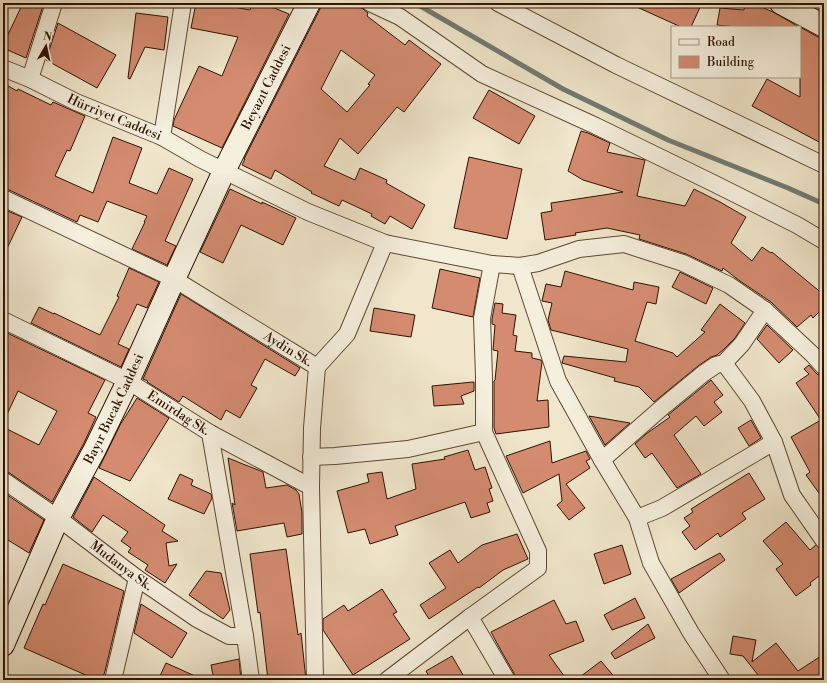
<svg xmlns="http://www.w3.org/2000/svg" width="827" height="683" font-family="'Libre Bodoni',serif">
  <rect width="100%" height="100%" fill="#f0e6cb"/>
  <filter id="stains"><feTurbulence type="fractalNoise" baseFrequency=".005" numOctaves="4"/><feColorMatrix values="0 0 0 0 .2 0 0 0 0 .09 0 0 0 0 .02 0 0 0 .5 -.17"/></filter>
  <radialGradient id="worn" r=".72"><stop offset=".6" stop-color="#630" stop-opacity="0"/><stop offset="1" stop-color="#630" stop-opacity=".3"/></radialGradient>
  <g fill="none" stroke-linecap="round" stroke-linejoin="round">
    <path stroke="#707a72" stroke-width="5" d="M415 3 563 89 668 140 788 188 824 204"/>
  </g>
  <g fill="#d48b70" stroke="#2e1300" fill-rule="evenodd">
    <path d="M23 3H44L26 58 3 48V45Z"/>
    <path d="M196 3H212L250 10 253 3H262L289 14 222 148 173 126 174 120 199 66 222 76 238 37 191 28Z"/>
    <path d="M321 3H351L363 9 368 13 367 16 405 45 409 40 441 64 404 112 397 107 358 154 340 138 324 166 355 180 360 168 387 180 386 183 425 205 412 229 390 216 385 224 371 216 372 214 342 200 339 206 311 193 312 192 275 170 271 179 242 165 245 159H244L320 9ZM341 50 375 75 368 84 370 85 347 112 321 89Z"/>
    <path d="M628 3H702L691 27H681Z"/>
    <path d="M745 4 759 6 773 12 799 27H737L717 25 720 8 744 10Z"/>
    <path d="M136 13 168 17 164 50 145 47 130 79 128 78Z"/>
    <path d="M58 23 116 55 97 88 46 60Z"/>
    <path d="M800 27 818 37 824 38V132L819 142 752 106 767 79 800 97Z"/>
    <path d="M3 83 17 91 18 89 51 105 53 102 85 116 70 151 67 150 55 176 93 193 113 137 142 148 129 183 157 194 169 168 193 179 165 241 176 246 167 265 132 249 145 222H144L147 216 107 201 98 222 80 215 77 222 7 189H3Z"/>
    <path d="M489 90 535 116 519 144 473 118Z"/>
    <path d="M581 131 588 133 610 143 607 152 645 160 637 196 685 206 694 189 720 202 746 217 731 243 752 261 762 247 771 253 772 252 824 295V307L813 318 811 315 797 327 771 302 740 281 723 268 722 271 686 254 639 239 640 235 607 228 575 233 576 235 545 240 541 213 552 211 551 203 623 192 583 180 568 171Z"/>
    <path d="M469 157 522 169 507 239 454 228Z"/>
    <path d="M230 189 262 204V202L296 218 283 245 241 225 223 263 200 252Z"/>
    <path d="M3 209 22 217 3 257Z"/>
    <path d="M129 268 159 282 147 308 137 304 118 344 129 349 121 367 31 323 39 307 54 314V313L100 335 119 297 117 296Z"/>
    <path d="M440 269 480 278 473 317 432 308Z"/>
    <path d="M565 271 633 290 634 282 659 287 656 304 647 302 635 341 673 353 677 357 705 332 701 330 720 304 745 323 735 338 724 349 717 355 711 357 698 366 654 402 639 387 614 381 615 378 562 363 564 356 626 362 628 349 551 330 548 320 552 303 542 301 546 284 561 287Z"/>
    <path d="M680 272 713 288 706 304 672 287Z"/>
    <path d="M181 294 300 368 295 376 265 359 251 385 257 388 240 418 226 410 221 420 183 396 179 402 147 382 148 381 143 379Z"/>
    <path d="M495 303 503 304 502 313 516 315 513 335 517 336 515 351 532 353V358L541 360 542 362 537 401 548 400 549 427 496 434 494 428V381L495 380 498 351 493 350 495 325 492 324V319Z"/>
    <path d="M374 308 415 315 411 337 370 331Z"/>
    <path d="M767 325 793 350 779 363 757 339Z"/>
    <path d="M3 331 105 380 88 413 96 417 84 443 52 502 8 472 3 471V427L39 445 57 411 18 391 3 423Z"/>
    <path d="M809 365 817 374 821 376H824V500L806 475 810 472 791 437 821 420 796 383 809 374 804 369Z"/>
    <path d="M711 380 723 395 714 402 722 412 704 426 696 416 674 435 701 474 677 488 652 453 645 458 635 444 646 434 670 417 668 415Z"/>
    <path d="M473 382H474V391L461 396 464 404 434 406 432 386Z"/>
    <path d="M137 398 169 418 130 481 99 468 120 425Z"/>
    <path d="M589 416 630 423 605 445Z"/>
    <path d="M751 420 761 438 749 446 738 428Z"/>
    <path d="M550 441 552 463 586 451 590 459 586 461 590 468 566 484 585 508 569 520 557 505 562 501 559 474 523 493 506 456Z"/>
    <path d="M468 450 475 470 485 467 492 488 489 489 493 501 487 503 490 512 471 518 465 502 395 526 398 535 370 544 365 529 348 533 337 491 369 482 367 474 382 472 387 499 416 489 412 464 445 459 444 457Z"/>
    <path d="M228 458 263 472 266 488 287 485 296 490 299 494 302 513V534L287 537 284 523 237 531 232 503 235 505Z"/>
    <path d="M749 473 765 499 742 513 746 519 720 537 718 533 695 550 682 532 690 526 684 518 693 512 691 509Z"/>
    <path d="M180 474 193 480 191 485 211 494 212 498 204 514 168 499Z"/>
    <path d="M94 477 165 525 162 531 178 541 166 543 169 566 177 564 165 583 145 570 148 565 128 552 131 548 121 541 128 532 103 515 92 532 73 517Z"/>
    <path d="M3 492 44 520 29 553 3 537Z"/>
    <path d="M786 522 810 550 816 545 820 549 822 550 824 553V572L810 583 811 585 796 596 776 569 783 564 763 541Z"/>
    <path d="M517 534 528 559 503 570 479 588 478 587 429 619 420 605 446 588 429 563 450 550 458 563 482 545Z"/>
    <path d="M622 545 631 574 604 584 594 554Z"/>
    <path d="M286 549 298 635 301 633 306 680H268L260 612 258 613 250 554Z"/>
    <path d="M720 553 725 560 679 593 671 579Z"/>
    <path d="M63 564 124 591 105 671 102 680H97L24 648 43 604 45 605Z"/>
    <path d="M206 571 221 573 230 610 223 619 189 595Z"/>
    <path d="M382 589 397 612 393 614 410 639 353 675 323 630V619L344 605 348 611Z"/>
    <path d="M635 598 645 618 612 630 604 615Z"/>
    <path d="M554 600 566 624 576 621 584 641 549 655 567 680H516L515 675 499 647 491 632Z"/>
    <path d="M141 604 187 633 172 658 134 633Z"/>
    <path d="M648 624 655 638 615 659 611 653Z"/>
    <path d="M733 636 756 640 752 662 776 643 798 671 824 654V680H762L743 656 730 654Z"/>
    <path d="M452 656 466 680H431L426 671Z"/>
    <path d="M239 659 241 680H214L211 665Z"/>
    <path d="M601 661 617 680H576Z"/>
    <path d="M166 663 204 680H169L160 676Z"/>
  </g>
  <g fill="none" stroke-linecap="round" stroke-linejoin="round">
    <g stroke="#5e4833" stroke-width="18">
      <g id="street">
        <path d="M370 3 400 17 482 74 596 126 713 183 797 225 824 241"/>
        <path d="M498 3 616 65 824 165"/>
        <path id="s1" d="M3 68 30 79 76 102 162 137 200 159 308 212 385 243 492 264 520 266 538 263 579 249 624 244 683 263 729 285 765 310 813 355 824 367"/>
        <path d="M30 79 54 3"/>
        <path d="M162 137 183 3"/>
        <path id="s2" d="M3 198 174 279 317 367 312 428 311 487 315 680"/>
        <path d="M520 266 558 381 602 460 637 518 651 563 691 633 722 680"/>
        <path id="s3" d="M3 320 128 381 210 433 311 487"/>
        <path d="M724 363 752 401 774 442 792 495 824 541"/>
        <path d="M317 367 347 334 385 243"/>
        <path d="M210 433 245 636 251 680"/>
        <path d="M311 457 335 456 408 449 484 432"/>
        <path d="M602 460 665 405 704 373 716 365 724 363 742 344 765 310"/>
        <path id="s4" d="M3 480 58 518 137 578 197 619 229 636H245"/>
        <path d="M637 518 662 508 774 442"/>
        <path d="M470 617 507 680"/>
        <path d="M113 680 137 578"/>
        <path d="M387 680 470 617 538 568V551L484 432V377L482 318 492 264"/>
      </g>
    </g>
    <g stroke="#2e1300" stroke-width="24">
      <g id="secondary">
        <path d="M781 3 824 26"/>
        <path id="s5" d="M3 645 58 518 95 449 128 381 174 279 224 171 309 3"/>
      </g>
    </g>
    <use href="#street" stroke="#f5efdd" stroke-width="16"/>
    <use href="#secondary" stroke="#f5efdd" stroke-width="22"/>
  </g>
  <g text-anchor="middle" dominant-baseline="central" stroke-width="3.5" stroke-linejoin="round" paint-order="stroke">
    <g font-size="13" fill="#2e1300" stroke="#f5efdd">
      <text stroke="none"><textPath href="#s5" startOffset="617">Beyazıt Caddesi</textPath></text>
      <text stroke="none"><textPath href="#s1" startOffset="122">Hürriyet Caddesi</textPath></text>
      <text stroke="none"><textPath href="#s2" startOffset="323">Aydin Sk.</textPath></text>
      <text stroke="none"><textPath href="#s5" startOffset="261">Bayır Bucak Caddesi</textPath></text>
      <text stroke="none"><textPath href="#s3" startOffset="199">Emirdag Sk.</textPath></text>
      <text stroke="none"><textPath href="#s4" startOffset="146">Mudanya Sk.</textPath></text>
    </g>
  </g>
  <rect width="827" height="683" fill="none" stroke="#f0e6cb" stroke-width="16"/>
  <rect x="4" y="4" width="819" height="675" fill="none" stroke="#2e1300" stroke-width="2"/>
  <rect x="8" y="8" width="811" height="667" fill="none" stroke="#2e1300"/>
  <rect x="671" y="26" width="130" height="52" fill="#f5efdd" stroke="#a59785"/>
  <rect x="679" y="39" width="20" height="6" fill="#f5efdd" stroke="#a59785"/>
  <text x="707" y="46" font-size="12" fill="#2e1300">Road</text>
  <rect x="679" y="56" width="20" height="12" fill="#d48b70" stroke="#a59785"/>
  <text x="707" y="66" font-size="12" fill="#2e1300">Building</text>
  <g transform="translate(46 46) rotate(9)" stroke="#f5efdd" stroke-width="3" paint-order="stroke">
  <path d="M0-3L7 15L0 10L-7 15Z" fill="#2e1300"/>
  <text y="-6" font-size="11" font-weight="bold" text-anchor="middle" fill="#2e1300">N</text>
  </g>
  <rect width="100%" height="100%" filter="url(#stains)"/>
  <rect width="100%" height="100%" fill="url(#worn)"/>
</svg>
